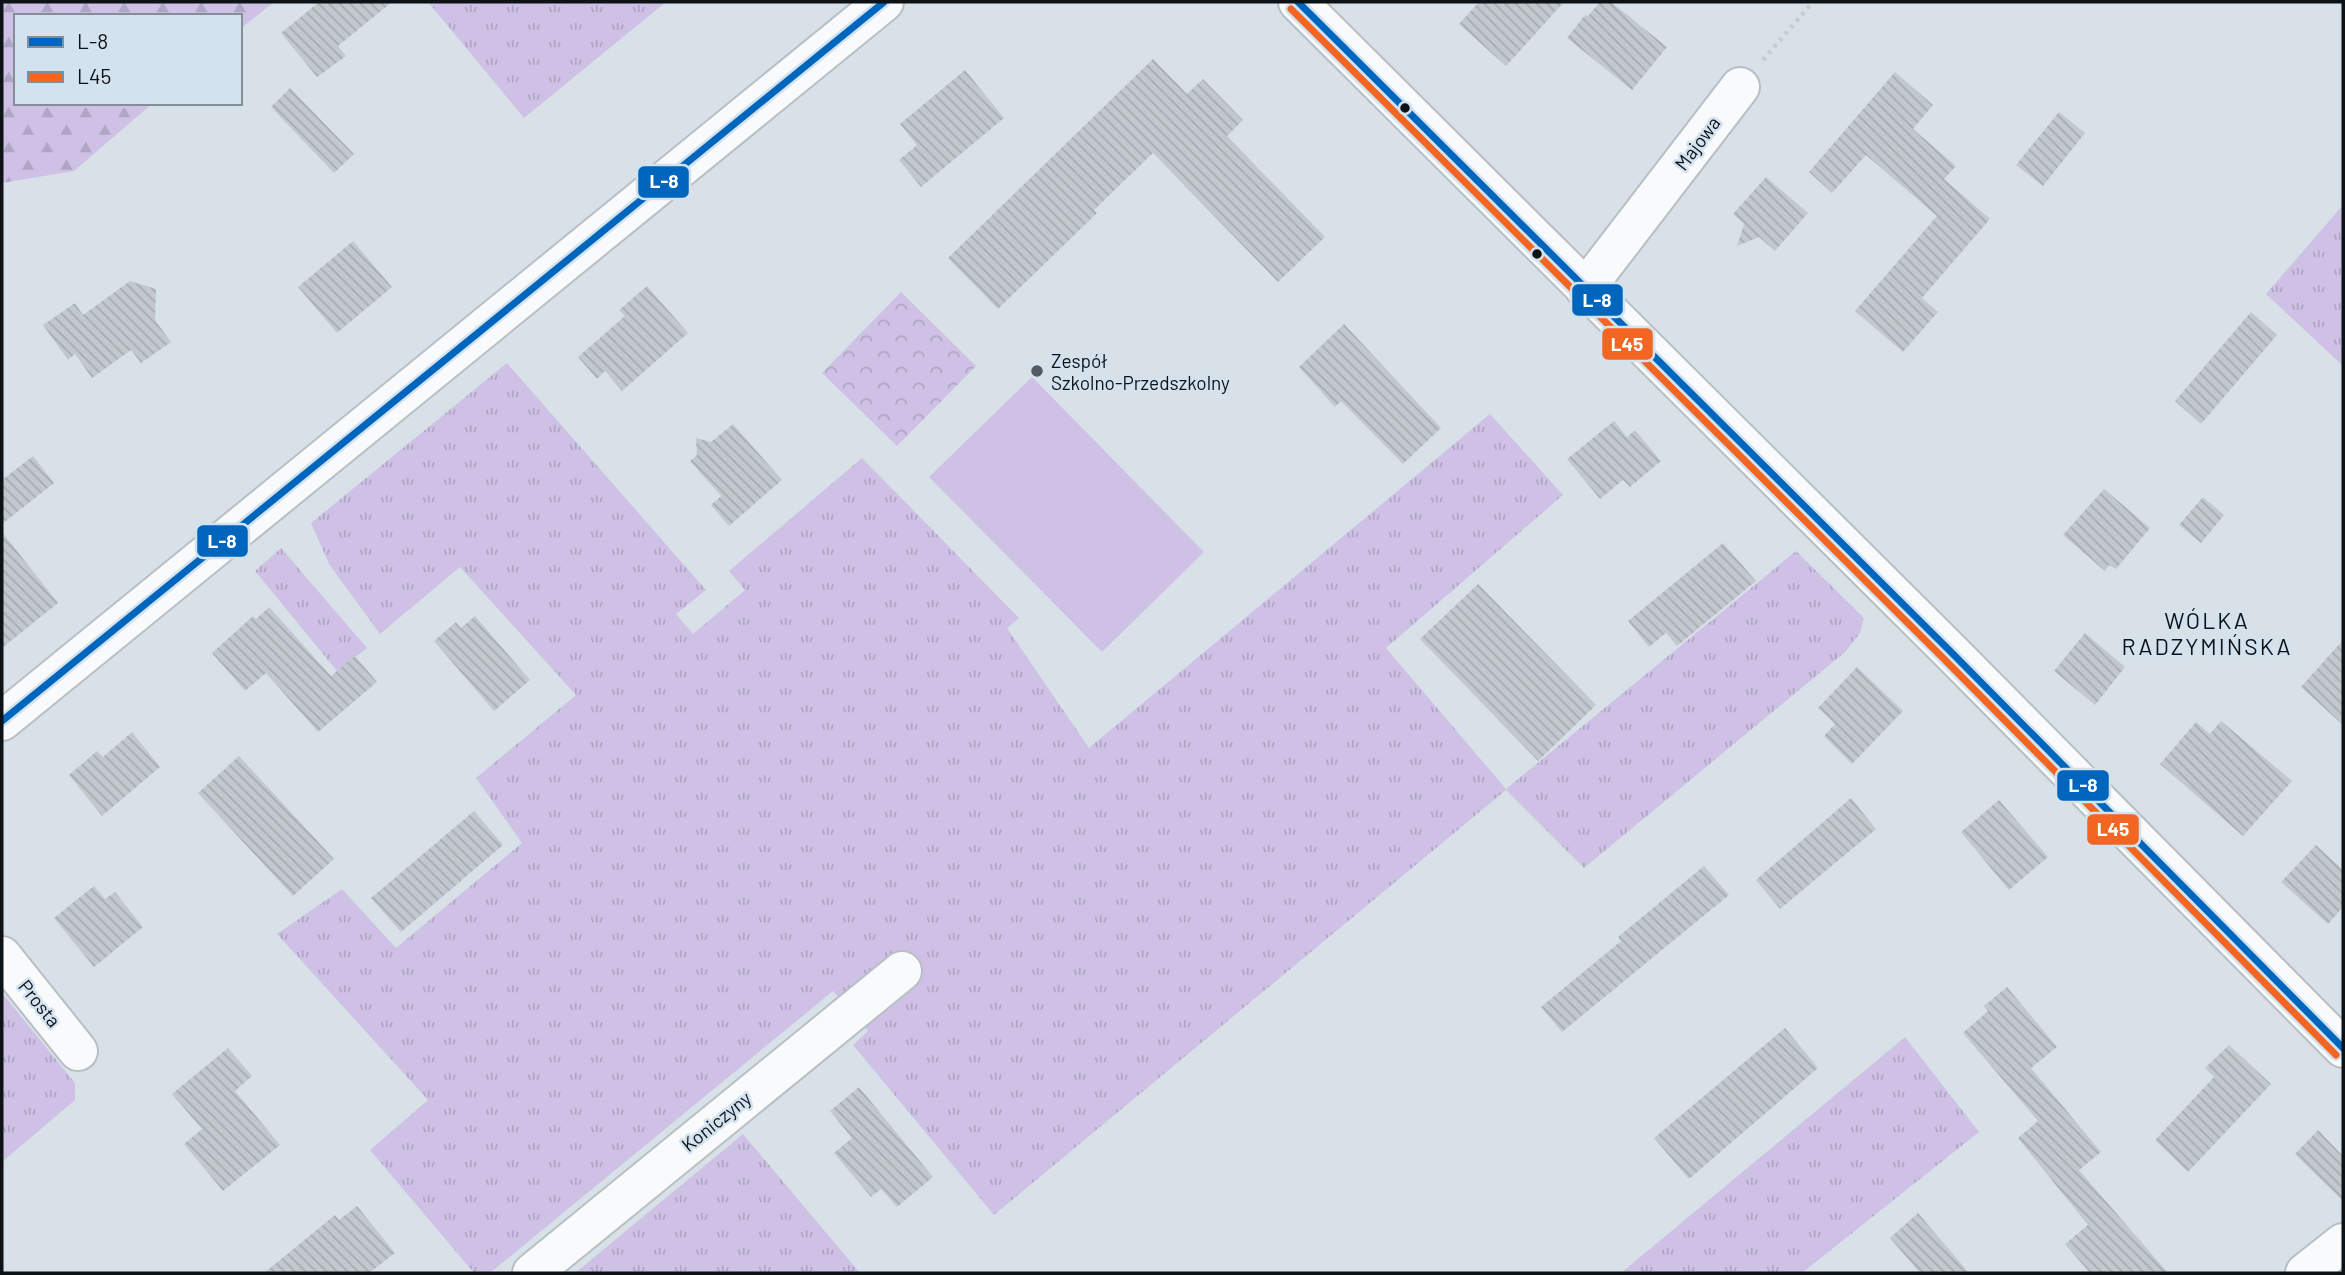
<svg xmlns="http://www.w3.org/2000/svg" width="2345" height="1275" font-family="Barlow,sans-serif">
  <defs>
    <pattern id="grass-tufts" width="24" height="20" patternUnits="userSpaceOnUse" patternTransform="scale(1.75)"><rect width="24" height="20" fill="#cec1e5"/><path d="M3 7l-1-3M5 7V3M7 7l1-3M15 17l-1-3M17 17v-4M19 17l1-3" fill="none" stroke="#b0a5c4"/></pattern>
    <pattern id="forest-firs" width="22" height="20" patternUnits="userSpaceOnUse" patternTransform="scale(1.75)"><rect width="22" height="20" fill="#cec1e5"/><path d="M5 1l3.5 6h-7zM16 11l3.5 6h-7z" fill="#b0a5c4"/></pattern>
    <pattern id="park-crowns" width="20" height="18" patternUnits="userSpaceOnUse" patternTransform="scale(1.75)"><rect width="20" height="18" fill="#cec1e5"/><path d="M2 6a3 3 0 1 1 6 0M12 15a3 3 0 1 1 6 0" fill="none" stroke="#b0a5c4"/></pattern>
    <pattern id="building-back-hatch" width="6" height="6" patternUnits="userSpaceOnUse" patternTransform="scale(1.75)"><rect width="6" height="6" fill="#c3c8ce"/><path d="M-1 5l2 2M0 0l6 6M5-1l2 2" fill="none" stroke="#a6abb0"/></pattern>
  </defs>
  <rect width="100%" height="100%" fill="#d8e1e8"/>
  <g fill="url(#grass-tufts)">
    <path d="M428 2H666L524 118Z"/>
    <path d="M2343 205V366L2266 294Z"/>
    <path d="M507 363 706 590 676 614 693 634 745 590 729 571 862 458 1019 618 1007 628 1089 748 1490 414 1563 495 1386 648 1506 789 1796 551 1864 618 1860 633 1845 652 1584 868 1506 790 994 1215 853 1045 868 1031 833 991 490 1273H474L370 1150 428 1100 277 934 342 889 396 948 522 843 476 778 576 695 460 567 380 634 329 564 311 523Z"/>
    <path d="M281 548 367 648 337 671 255 571Z"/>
    <path d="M2 993 75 1083V1100L2 1162Z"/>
    <path d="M1905 1037 1979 1132 1802 1273H1621Z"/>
    <path d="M743 1134 860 1273H575Z"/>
  </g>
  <path fill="url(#forest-firs)" d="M2 2H274L240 29V16H16V103H153L74 171 2 183Z"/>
  <path fill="url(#park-crowns)" d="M901 292 976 366 897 446 822 373Z"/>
  <path fill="#cec1e5" d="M1032 377 1204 552 1102 652 929 477Z"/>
  <g fill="url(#building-back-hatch)">
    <path d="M319 2H392L338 46 346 56 317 77 281 33Z"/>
    <path d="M1479 2H1564L1506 66 1459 24Z"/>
    <path d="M1600 2H1611L1667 47 1632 90 1567 38 1585 15 1588 16Z"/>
    <path d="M1153 59 1187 94 1203 79 1243 120 1227 136 1325 237 1278 282 1153 153 1094 210 1097 213 998 309 948 258Z"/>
    <path d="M965 70 1004 118 921 187 899 160 917 145 900 124Z"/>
    <path d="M1895 72 1933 105 1913 129 1956 166 1944 179 1990 219 1922 298 1938 312 1903 352 1855 311 1937 216 1866 155 1832 193 1809 172Z"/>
    <path d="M290 88 354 154 334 173 271 107Z"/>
    <path d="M2059 112 2085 133 2043 186 2016 165Z"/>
    <path d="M1766 177 1808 213 1775 251 1759 237 1737 246 1744 224 1733 214Z"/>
    <path d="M353 241 392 287 337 333 298 287Z"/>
    <path d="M130 281 156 289 155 320 171 342 141 363 131 350 92 378 75 354 68 360 43 325 75 303 83 315Z"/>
    <path d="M647 286 688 333 622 391 605 371 597 379 578 357 625 316 619 310Z"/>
    <path d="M2251 312 2277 335 2201 424 2175 401Z"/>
    <path d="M1344 324 1441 428 1403 464 1341 401 1335 407 1299 367Z"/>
    <path d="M1614 421 1627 437 1635 430 1661 461 1630 487 1623 480 1600 499 1567 459Z"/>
    <path d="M733 424 782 480 729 526 711 505 721 496 690 461 697 455 696 438 711 442Z"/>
    <path d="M33 456 54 483 2 524V480Z"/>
    <path d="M2104 489 2150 528 2116 569 2109 565 2105 571 2063 535Z"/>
    <path d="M2203 497 2224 515 2201 543 2179 525Z"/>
    <path d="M2 532 58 603 2 648Z"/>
    <path d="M1723 543 1756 581 1677 646 1666 633 1649 647 1628 621Z"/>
    <path d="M1478 584 1596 705 1538 761 1420 639Z"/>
    <path d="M269 607 331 676 355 656 377 682 318 732 266 673 245 691 212 653 253 616 256 619Z"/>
    <path d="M475 616 530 680 494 711 434 641 456 622 461 628Z"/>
    <path d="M2085 633 2125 667 2095 705 2054 671Z"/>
    <path d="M2343 640V725L2301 687Z"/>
    <path d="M1857 667 1903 711 1852 764 1824 736 1835 724 1818 708Z"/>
    <path d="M2221 721 2292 781 2243 836 2160 764 2196 722 2210 734Z"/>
    <path d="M132 732 160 767 102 816 69 775 97 751 103 757Z"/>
    <path d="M239 756 334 859 293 896 198 793Z"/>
    <path d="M1851 798 1876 829 1780 909 1756 880Z"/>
    <path d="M1999 800 2048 857 2009 890 1961 832Z"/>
    <path d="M474 811 503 845 401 932 371 898Z"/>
    <path d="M2316 845 2343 870V907L2328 924 2281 882Z"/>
    <path d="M1704 866 1729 895 1562 1032 1541 1007 1621 941 1618 937Z"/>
    <path d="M94 886 105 899 115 892 143 927 94 967 54 918Z"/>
    <path d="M2007 987 2057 1047 2031 1068 2101 1152 2079 1170 2168 1273H2090L2065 1244 2088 1225 2018 1138 2038 1121 1963 1033 1988 1011 1984 1006Z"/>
    <path d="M1785 1028 1818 1068 1689 1179 1654 1138Z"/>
    <path d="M2229 1045 2271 1084 2188 1172 2155 1140 2214 1077 2205 1068Z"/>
    <path d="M228 1048 252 1076 235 1091 280 1145 223 1191 184 1144 202 1129 172 1094Z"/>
    <path d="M859 1087 933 1177 897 1207 881 1189 871 1197 834 1153 852 1138 830 1111Z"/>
    <path d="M2318 1130 2343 1156V1201L2295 1154Z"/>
    <path d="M357 1206 395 1253 369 1273H264L335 1215 339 1220Z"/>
    <path d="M1918 1213 1969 1273H1920L1890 1238Z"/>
  </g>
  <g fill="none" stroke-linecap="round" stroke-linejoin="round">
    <g stroke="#b8bfc4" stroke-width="42">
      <g id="minor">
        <path d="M1298 2 1950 651 2343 1048"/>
        <path d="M1585 289 1740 87"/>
        <path d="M2 721 884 2"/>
        <path d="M2 956 78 1051"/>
        <path d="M532 1273 902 971"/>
        <path d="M2305 1273 2343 1243"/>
      </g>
    </g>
    <path stroke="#c9cbcd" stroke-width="4.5" stroke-dasharray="3.5 5" stroke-linecap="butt" d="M1763 60 1813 2"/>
    <use href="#minor" stroke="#f9fafc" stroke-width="38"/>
    <g stroke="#d2e2ee" stroke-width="12">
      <g id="bus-1">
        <path d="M1298 2 1950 651 2343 1048"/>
        <path d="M2 721 884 2"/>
      </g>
    </g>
    <g stroke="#d2e2ee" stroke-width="12">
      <path id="bus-2" d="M1291 9 1943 658 2336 1055"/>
    </g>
    <use href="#bus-1" stroke="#0065bd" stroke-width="7"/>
    <use href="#bus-2" stroke="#f26522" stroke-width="7"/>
  </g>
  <g fill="#0d1216" stroke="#d2e2ee" stroke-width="2.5">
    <circle cx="1405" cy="108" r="6"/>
    <circle cx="1537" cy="254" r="6"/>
  </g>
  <circle fill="#545a60" stroke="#d2e2ee" stroke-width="2.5" cx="1037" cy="371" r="7"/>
  <g text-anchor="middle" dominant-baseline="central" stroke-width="5" stroke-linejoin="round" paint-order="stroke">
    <g font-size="19" fill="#0d1216" stroke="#d2e2ee">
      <text transform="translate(1697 143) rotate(-53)">Majowa</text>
      <text transform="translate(40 1003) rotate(51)">Prosta</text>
      <text transform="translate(716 1121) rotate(-39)">Koniczyny</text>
    </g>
    <g font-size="19" fill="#0d1216" stroke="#d2e2ee" text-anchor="start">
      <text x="1051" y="360">Zespół<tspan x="1051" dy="22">Szkolno-Przedszkolny</tspan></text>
    </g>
    <g font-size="23" letter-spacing="2" fill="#0d1216" stroke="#d2e2ee">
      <text x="2207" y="620">WÓLKA<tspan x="2207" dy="26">RADZYMIŃSKA</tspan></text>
    </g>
  </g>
  <g stroke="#d2e2ee" stroke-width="2.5">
    <rect x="637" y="165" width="53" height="34" rx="7" fill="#0065bd"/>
    <rect x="1571" y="283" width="53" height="34" rx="7" fill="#0065bd"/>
    <rect x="1601" y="327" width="53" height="34" rx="7" fill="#f26522"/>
    <rect x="196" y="524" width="53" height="34" rx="7" fill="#0065bd"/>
    <rect x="2056" y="769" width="54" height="33" rx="7" fill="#0065bd"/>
    <rect x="2086" y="813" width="54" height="33" rx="7" fill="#f26522"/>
  </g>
  <g font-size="19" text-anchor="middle" font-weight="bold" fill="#fff">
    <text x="664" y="188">L-8</text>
    <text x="1597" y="307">L-8</text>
    <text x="1627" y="351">L45</text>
    <text x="222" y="548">L-8</text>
    <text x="2083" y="792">L-8</text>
    <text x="2113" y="836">L45</text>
  </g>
  <rect width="2345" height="1275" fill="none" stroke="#0d1216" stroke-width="7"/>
  <rect x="14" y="14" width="228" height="91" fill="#d2e2ee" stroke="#838f98" stroke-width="2"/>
  <rect x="28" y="37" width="35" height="10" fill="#0065bd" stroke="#838f98" stroke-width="2"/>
  <text x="77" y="49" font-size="21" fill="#0d1216">L-8</text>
  <rect x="28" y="72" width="35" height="10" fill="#f26522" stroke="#838f98" stroke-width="2"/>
  <text x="77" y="84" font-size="21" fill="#0d1216">L45</text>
</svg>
